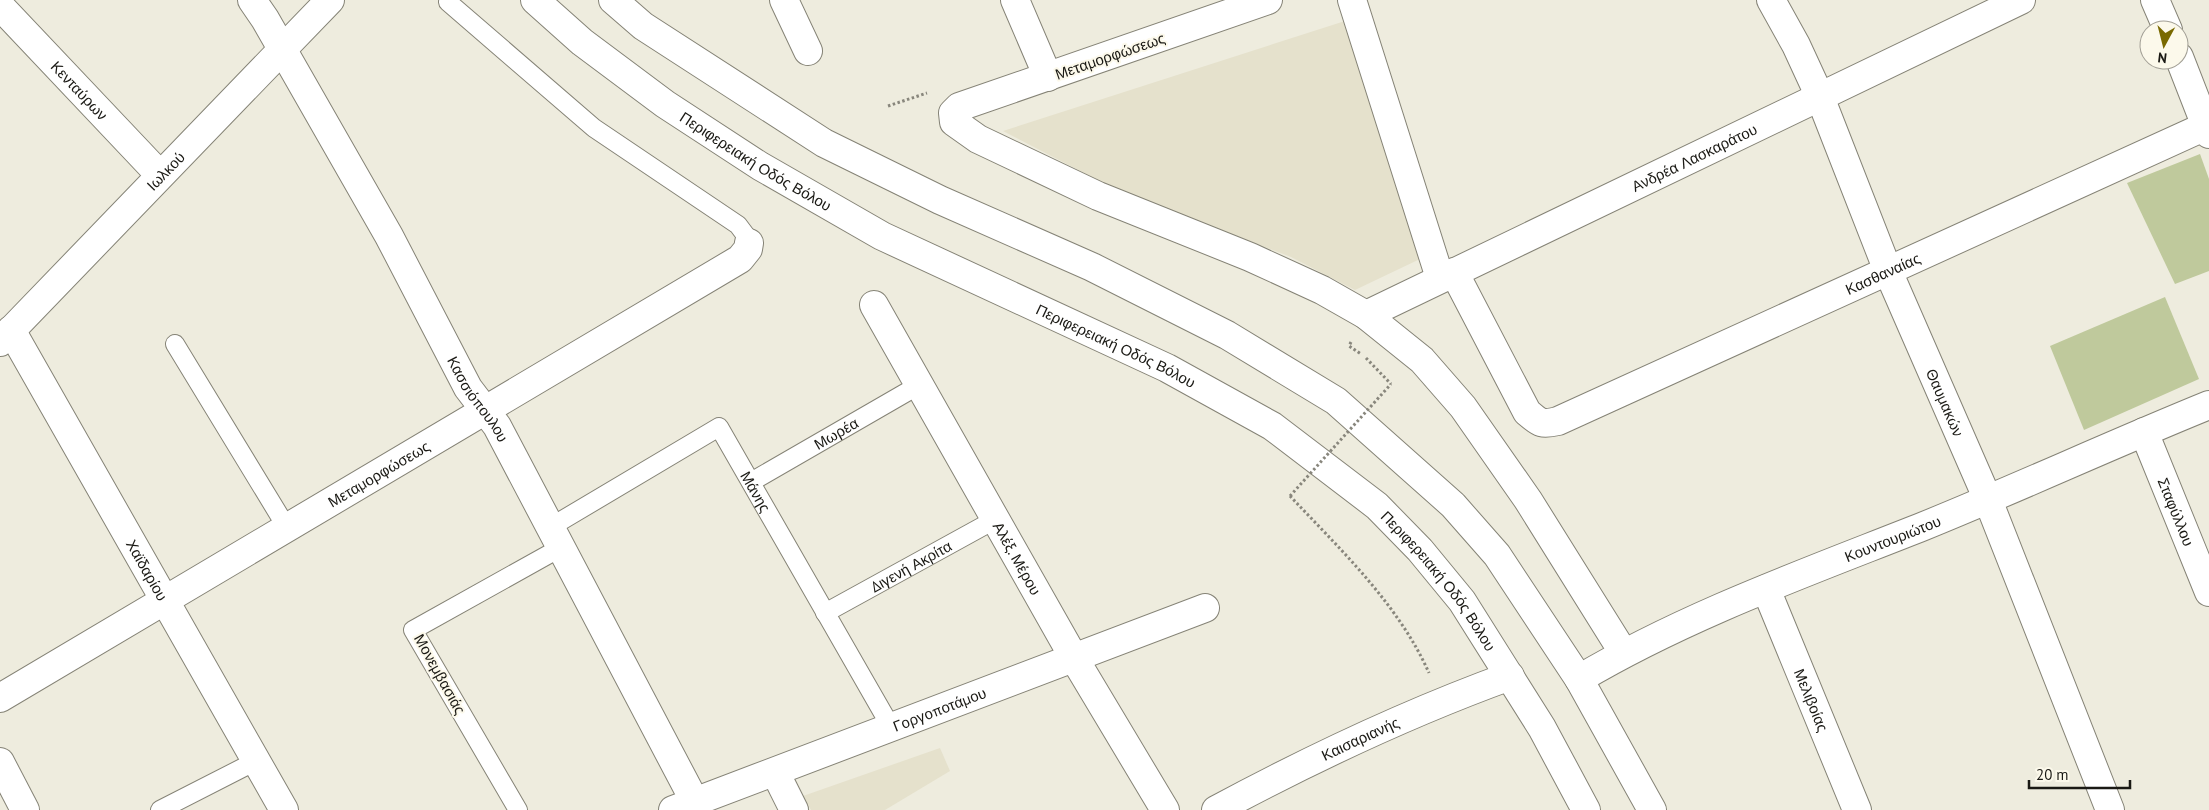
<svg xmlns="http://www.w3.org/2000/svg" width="2209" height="810" font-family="'PT Sans',sans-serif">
  <rect width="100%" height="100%" fill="#eeecde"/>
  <g fill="#e5e1cc">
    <path d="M1345 21 1420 259 1355 290 1291 257 1119 191 1003 131Z"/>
    <path d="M940 748 950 771 885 810H811L803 796Z"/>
  </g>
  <g fill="#bfc99c">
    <path d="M2200 154 2209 179V271L2175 284 2127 183Z"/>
    <path d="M2165 297 2199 379 2084 430 2050 346Z"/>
  </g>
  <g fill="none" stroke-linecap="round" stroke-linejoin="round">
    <g stroke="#858376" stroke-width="20">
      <g id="service">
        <path d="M448 2 594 128 738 225 747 237 749 243"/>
        <path d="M175 344 287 528"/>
        <path id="s1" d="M751 482 919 385"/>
        <path id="s2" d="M549 528 719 427 891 727"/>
        <path id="s3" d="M825 613 996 519"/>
        <path d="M160 810 256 761"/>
        <path d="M518 810 413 630 560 548"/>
      </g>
    </g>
    <g stroke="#858376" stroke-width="30">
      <g id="minor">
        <path id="s4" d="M252 0 265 19 389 236 468 388 497 426 695 802"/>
        <path d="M784 0 808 51"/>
        <path d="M1015 0 1048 77"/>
        <path d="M1268 0 959 107 953 113 954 122 978 139 1098 196 1250 257 1322 290 1366 315 1422 360 1463 407 1528 500 1623 652"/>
        <path d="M1352 0 1440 278"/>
        <path id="s5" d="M1771 0 1796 45 1820 97 1888 271 1988 500 2110 810"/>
        <path d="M2155 0 2168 30"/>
        <path id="s6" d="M0 6 160 175"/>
        <path d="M2179 57 2209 134"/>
        <path id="s7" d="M1454 272 1527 412C1540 423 1541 425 1558 421L2206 126"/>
        <path id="s8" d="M874 305 1074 658 1165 810"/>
        <path id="s9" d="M1366 315 2021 0"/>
        <path id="s10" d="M11 330 284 810"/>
        <path id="s11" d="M2144 432 2209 592"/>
        <path id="s12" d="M1766 589 1857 810"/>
        <path id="s13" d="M1579 679C1687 615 1808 572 1924 526 2020 487 2113 444 2209 405"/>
        <path id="s14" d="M0 698 740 259 748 249 749 243"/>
        <path d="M0 762 25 810"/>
        <path d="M775 772 794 810"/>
        <path id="s15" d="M673 810 1205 608"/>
        <path id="s16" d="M1216 810C1311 759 1408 713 1510 676"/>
      </g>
    </g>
    <g stroke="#858376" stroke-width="30">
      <g id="secondary">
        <path id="s17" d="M0 342 330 0"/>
      </g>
    </g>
    <g stroke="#858376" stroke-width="30">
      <g id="primary">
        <path id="s18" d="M535 0 582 42 665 104 760 166 882 236 1167 368 1272 426 1377 506 1420 550 1462 601 1542 728 1586 810"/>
        <path d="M613 0 643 26 824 143 940 200 1092 267 1227 335 1336 401 1453 505 1497 555 1579 679 1652 810"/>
      </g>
    </g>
    <g stroke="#88867c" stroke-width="3" stroke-dasharray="2.5 2.5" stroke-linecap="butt">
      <path d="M888 106 927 93"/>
      <path d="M1351 342 1349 346 1361 354"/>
      <path d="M1366 358 1391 384"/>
      <path d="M1290 496C1340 549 1399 605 1429 673"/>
    </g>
    <use href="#service" stroke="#fff" stroke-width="18"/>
    <use href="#minor" stroke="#fff" stroke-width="28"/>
    <use href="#secondary" stroke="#fff" stroke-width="28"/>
    <use href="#primary" stroke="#fff" stroke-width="28"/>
    <path stroke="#88867c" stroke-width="3" stroke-dasharray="2.5 2.5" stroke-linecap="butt" d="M1290 496 1391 384"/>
  </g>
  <g text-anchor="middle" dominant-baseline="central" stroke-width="4" stroke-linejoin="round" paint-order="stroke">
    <g font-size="15" fill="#1a1914" stroke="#fcf9eb">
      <text transform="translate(1110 56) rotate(-19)">Μεταμορφώσεως</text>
      <text stroke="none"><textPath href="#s6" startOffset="116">Κενταύρων</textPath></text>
      <text stroke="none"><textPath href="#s9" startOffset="364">Ανδρέα Λασκαράτου</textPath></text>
      <text stroke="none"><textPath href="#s18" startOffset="274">Περιφερειακή Οδός Βόλου</textPath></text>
      <text stroke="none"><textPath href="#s17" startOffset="238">Ιωλκού</textPath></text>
      <text stroke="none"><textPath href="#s7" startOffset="549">Κασθαναίας</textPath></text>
      <text stroke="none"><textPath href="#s18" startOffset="679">Περιφερειακή Οδός Βόλου</textPath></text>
      <text stroke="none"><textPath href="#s4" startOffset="459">Κασσιόπουλου</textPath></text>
      <text stroke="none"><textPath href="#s5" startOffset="439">Θαυμακών</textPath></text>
      <text stroke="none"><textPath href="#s1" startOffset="98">Μωρέα</textPath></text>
      <text stroke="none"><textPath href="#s14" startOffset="440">Μεταμορφώσεως</textPath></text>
      <text stroke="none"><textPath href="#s2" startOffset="272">Μάνης</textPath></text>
      <text stroke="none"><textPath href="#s11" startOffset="86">Σταφύλλου</textPath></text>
      <text stroke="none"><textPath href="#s13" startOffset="344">Κουντουριώτου</textPath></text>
      <text stroke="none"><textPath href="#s8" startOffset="291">Αλέξ. Μέρου</textPath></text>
      <text stroke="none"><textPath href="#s3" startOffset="98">Διγενή Ακρίτα</textPath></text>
      <text stroke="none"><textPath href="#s10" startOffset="276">Χαϊδαρίου</textPath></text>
      <text stroke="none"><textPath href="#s18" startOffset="1084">Περιφερειακή Οδός Βόλου</textPath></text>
      <text transform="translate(440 674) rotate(61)">Μονεμβασιάς</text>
      <text stroke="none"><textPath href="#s12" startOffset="120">Μελιβοίας</textPath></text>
      <text stroke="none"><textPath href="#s15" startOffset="285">Γοργοποτάμου</textPath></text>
      <text stroke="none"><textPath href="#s16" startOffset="161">Καισαριανής</textPath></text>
    </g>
  </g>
  <g transform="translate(2164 45) rotate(187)"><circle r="24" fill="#fcf9eb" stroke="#a29f95"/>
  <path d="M0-4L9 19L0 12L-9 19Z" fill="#796900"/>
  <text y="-8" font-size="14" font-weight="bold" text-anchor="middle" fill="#1a1914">N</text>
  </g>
  <path d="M2029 780v8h101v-8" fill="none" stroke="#1a1914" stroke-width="2.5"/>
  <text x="2036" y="780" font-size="15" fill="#1a1914" stroke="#fcf9eb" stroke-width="4" paint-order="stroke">20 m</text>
</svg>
